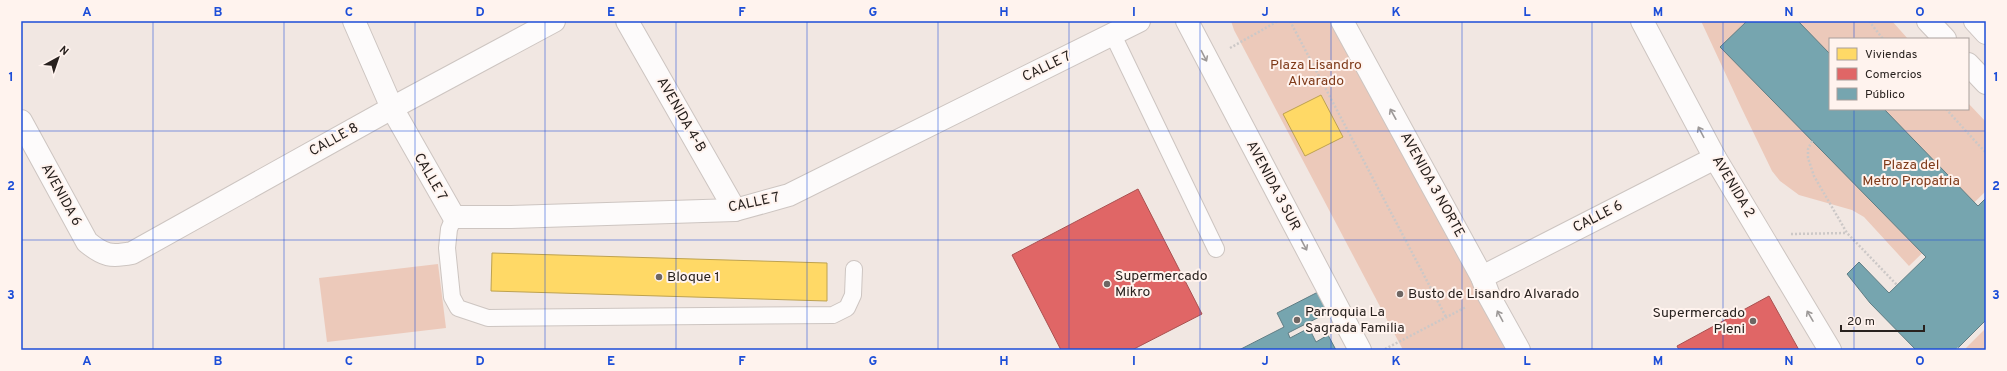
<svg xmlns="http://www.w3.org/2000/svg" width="2007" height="371" font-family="Overpass,sans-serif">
  <rect width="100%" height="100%" fill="#f1e7e2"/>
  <g fill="#ecc9ba">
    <path d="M1231 21H1351L1515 350H1403L1234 30Z"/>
    <path d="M1701 21H1892L1908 39H1830V109H1968V103L1986 122V191L1909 266 1864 217 1852 210 1799 195 1780 181 1772 171 1741 107Z"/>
    <path d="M438 264 446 328 327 342 319 278Z"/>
    <path d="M1986 328V350H1967L1966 348Z"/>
  </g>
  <g fill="#ffd966" stroke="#bea250">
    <path d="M1321 95 1343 137 1305 156 1283 114Z"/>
    <path d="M492 253 827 263V301L491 291Z"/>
  </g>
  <g fill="#e06666" stroke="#a95150">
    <path d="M1138 189 1202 314 1132 350H1061L1012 255Z"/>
    <path d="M1769 296 1799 350H1679L1677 346Z"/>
  </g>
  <g fill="#76a5af" stroke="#5f7d84">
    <path d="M1747 21H1798L1830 54V109H1884L1978 206 1986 198V320L1956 350H1916L1870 303 1847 274 1859 262 1889 293 1926 257 1720 47Z"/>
    <path d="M1318 292 1329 312 1288 333 1290 338 1309 328 1316 342 1328 335 1336 350H1239L1284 327 1277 313Z"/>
  </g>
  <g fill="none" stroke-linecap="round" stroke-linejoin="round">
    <g stroke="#cdc5c1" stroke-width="18">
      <g id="service">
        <path d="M1113 35 1216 249"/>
        <path d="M454 217 449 229 447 248 452 297 458 308 488 318 833 315 847 308 853 295 854 269"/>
      </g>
    </g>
    <g stroke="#cdc5c1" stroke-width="24">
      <g id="minor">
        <path d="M354 21 392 108 454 217H511L735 210 789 195 1139 21"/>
        <path d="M627 21 735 210"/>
        <path d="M1187 21 1360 350"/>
        <path d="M1342 21 1482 277 1489 296 1519 350"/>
        <path d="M1642 21 1715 158 1830 350"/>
        <path d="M1928 21 1945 39"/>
        <path d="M1968 64 1986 83"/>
        <path d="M21 121 87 242C104 256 111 257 132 253L392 108 554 21"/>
        <path d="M1482 277 1715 158"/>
      </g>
    </g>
    <g stroke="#cdc5c1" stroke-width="24">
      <path id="secondary" d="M1975 21 1986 33"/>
    </g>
    <g stroke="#ccc8c7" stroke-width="2.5" stroke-dasharray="2 2" stroke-linecap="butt">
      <path d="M1290 21 1446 317"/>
      <path d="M1869 21 1883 39"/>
      <path d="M1230 48 1278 21"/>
      <path d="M1946 109 1986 153"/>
      <path d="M1812 141 1808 149V158L1814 176 1847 233 1897 285"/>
      <path d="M1791 234 1846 233"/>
      <path d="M1957 348 1959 350"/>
      <path d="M1385 349 1466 307"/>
    </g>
    <use href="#service" stroke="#fdfbfb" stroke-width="16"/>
    <use href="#minor" stroke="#fdfbfb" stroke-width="22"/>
    <use href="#secondary" stroke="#fdfbfb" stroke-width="22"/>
  </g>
  <defs><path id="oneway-shaft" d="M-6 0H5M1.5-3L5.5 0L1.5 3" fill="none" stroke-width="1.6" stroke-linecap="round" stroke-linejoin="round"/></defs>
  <g stroke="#9d9998">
    <use href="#oneway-shaft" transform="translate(1204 56) rotate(63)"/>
    <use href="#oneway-shaft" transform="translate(1393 114) rotate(-119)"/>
    <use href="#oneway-shaft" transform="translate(1701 132) rotate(-118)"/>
    <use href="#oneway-shaft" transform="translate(1304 245) rotate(62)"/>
    <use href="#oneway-shaft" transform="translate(1500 316) rotate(-118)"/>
    <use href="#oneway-shaft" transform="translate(1810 316) rotate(-120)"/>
  </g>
  <path fill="none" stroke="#1d4ed8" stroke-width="1" stroke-opacity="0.55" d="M153 21V350M284 21V350M415 21V350M545 21V350M676 21V350M807 21V350M938 21V350M1069 21V350M1200 21V350M1331 21V350M1462 21V350M1592 21V350M1723 21V350M1854 21V39M1854 109V350M21 131H1986M21 240H1986"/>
  <g fill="#6e6663" stroke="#fff3ee" stroke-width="1.5">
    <circle cx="659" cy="277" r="4"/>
    <circle cx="1107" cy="284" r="4"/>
    <circle cx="1400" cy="294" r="4"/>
    <circle cx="1297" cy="320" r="4"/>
    <circle cx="1753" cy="321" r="4"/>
  </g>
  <g text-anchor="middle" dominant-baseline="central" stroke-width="4" stroke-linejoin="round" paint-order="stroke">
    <g font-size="14" fill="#7f3a19" stroke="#fff3ee">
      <text x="1316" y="65">Plaza Lisandro<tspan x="1316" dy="16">Alvarado</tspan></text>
      <text x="1911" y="165">Plaza del<tspan x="1911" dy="16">Metro Propatria</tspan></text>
    </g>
    <g font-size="14" fill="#28211e" stroke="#fff3ee">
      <text transform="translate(1047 67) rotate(-26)">CALLE 7</text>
      <text transform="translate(681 115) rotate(60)">AVENIDA 4-B</text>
      <text transform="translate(334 140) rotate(-29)">CALLE 8</text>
      <text transform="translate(430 177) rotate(60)">CALLE 7</text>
      <text transform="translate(1432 185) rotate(61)">AVENIDA 3 NORTE</text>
      <text transform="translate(1273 186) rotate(62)">AVENIDA 3 SUR</text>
      <text transform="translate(1733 187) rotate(59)">AVENIDA 2</text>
      <text transform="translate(61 195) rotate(61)">AVENIDA 6</text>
      <text transform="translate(754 203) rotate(-12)">CALLE 7</text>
      <text transform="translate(1598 217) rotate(-27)">CALLE 6</text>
    </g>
    <g font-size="14" fill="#28211e" stroke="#fff3ee" text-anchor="start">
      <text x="1115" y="276">Supermercado<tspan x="1115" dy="16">Mikro</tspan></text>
      <text x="667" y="277">Bloque 1</text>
      <text x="1408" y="294">Busto de Lisandro Alvarado</text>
      <text x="1305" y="312">Parroquia La<tspan x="1305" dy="16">Sagrada Familia</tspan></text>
      <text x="1745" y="313" text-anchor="end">Supermercado<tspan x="1745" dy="16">Pleni</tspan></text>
    </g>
  </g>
  <rect width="2007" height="371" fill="none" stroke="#fff3ee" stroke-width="44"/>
  <rect x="1829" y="38" width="140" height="72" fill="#fff3ee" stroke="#a99f9b"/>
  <rect x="1837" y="48" width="20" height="12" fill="#ffd966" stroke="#a99f9b"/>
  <text x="1865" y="58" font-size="12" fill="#28211e">Viviendas</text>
  <rect x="1837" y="68" width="20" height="12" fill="#e06666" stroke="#a99f9b"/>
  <text x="1865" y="78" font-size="12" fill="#28211e">Comercios</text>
  <rect x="1837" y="88" width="20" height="12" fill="#76a5af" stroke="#a99f9b"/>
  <text x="1865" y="98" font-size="12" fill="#28211e">Público</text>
  <g transform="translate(58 58) rotate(40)" stroke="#fff3ee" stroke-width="3" paint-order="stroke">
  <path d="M0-3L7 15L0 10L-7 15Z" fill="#28211e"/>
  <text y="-6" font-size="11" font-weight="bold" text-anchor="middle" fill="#28211e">N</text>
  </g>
  <path d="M1841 325v6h83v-6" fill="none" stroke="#28211e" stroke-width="2"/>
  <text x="1847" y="325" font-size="12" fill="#28211e" stroke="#fff3ee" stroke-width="3" paint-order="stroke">20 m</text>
  <rect x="22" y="22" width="1963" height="327" fill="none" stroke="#1d4ed8" stroke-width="1.5"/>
  <g font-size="13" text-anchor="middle" font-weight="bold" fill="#1d4ed8">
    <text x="87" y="16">A</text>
    <text x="218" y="16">B</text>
    <text x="349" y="16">C</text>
    <text x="480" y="16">D</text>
    <text x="611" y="16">E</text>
    <text x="742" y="16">F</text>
    <text x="873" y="16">G</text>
    <text x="1004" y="16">H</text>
    <text x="1134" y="16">I</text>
    <text x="1265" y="16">J</text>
    <text x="1396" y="16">K</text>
    <text x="1527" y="16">L</text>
    <text x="1658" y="16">M</text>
    <text x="1789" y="16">N</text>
    <text x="1920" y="16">O</text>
    <text x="11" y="81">1</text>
    <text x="1996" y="81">1</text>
    <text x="11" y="190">2</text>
    <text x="1996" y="190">2</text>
    <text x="11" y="299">3</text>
    <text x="1996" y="299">3</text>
    <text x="87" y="365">A</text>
    <text x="218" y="365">B</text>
    <text x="349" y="365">C</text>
    <text x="480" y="365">D</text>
    <text x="611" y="365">E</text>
    <text x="742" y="365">F</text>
    <text x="873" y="365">G</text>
    <text x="1004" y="365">H</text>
    <text x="1134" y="365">I</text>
    <text x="1265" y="365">J</text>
    <text x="1396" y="365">K</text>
    <text x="1527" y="365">L</text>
    <text x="1658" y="365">M</text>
    <text x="1789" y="365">N</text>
    <text x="1920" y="365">O</text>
  </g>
</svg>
